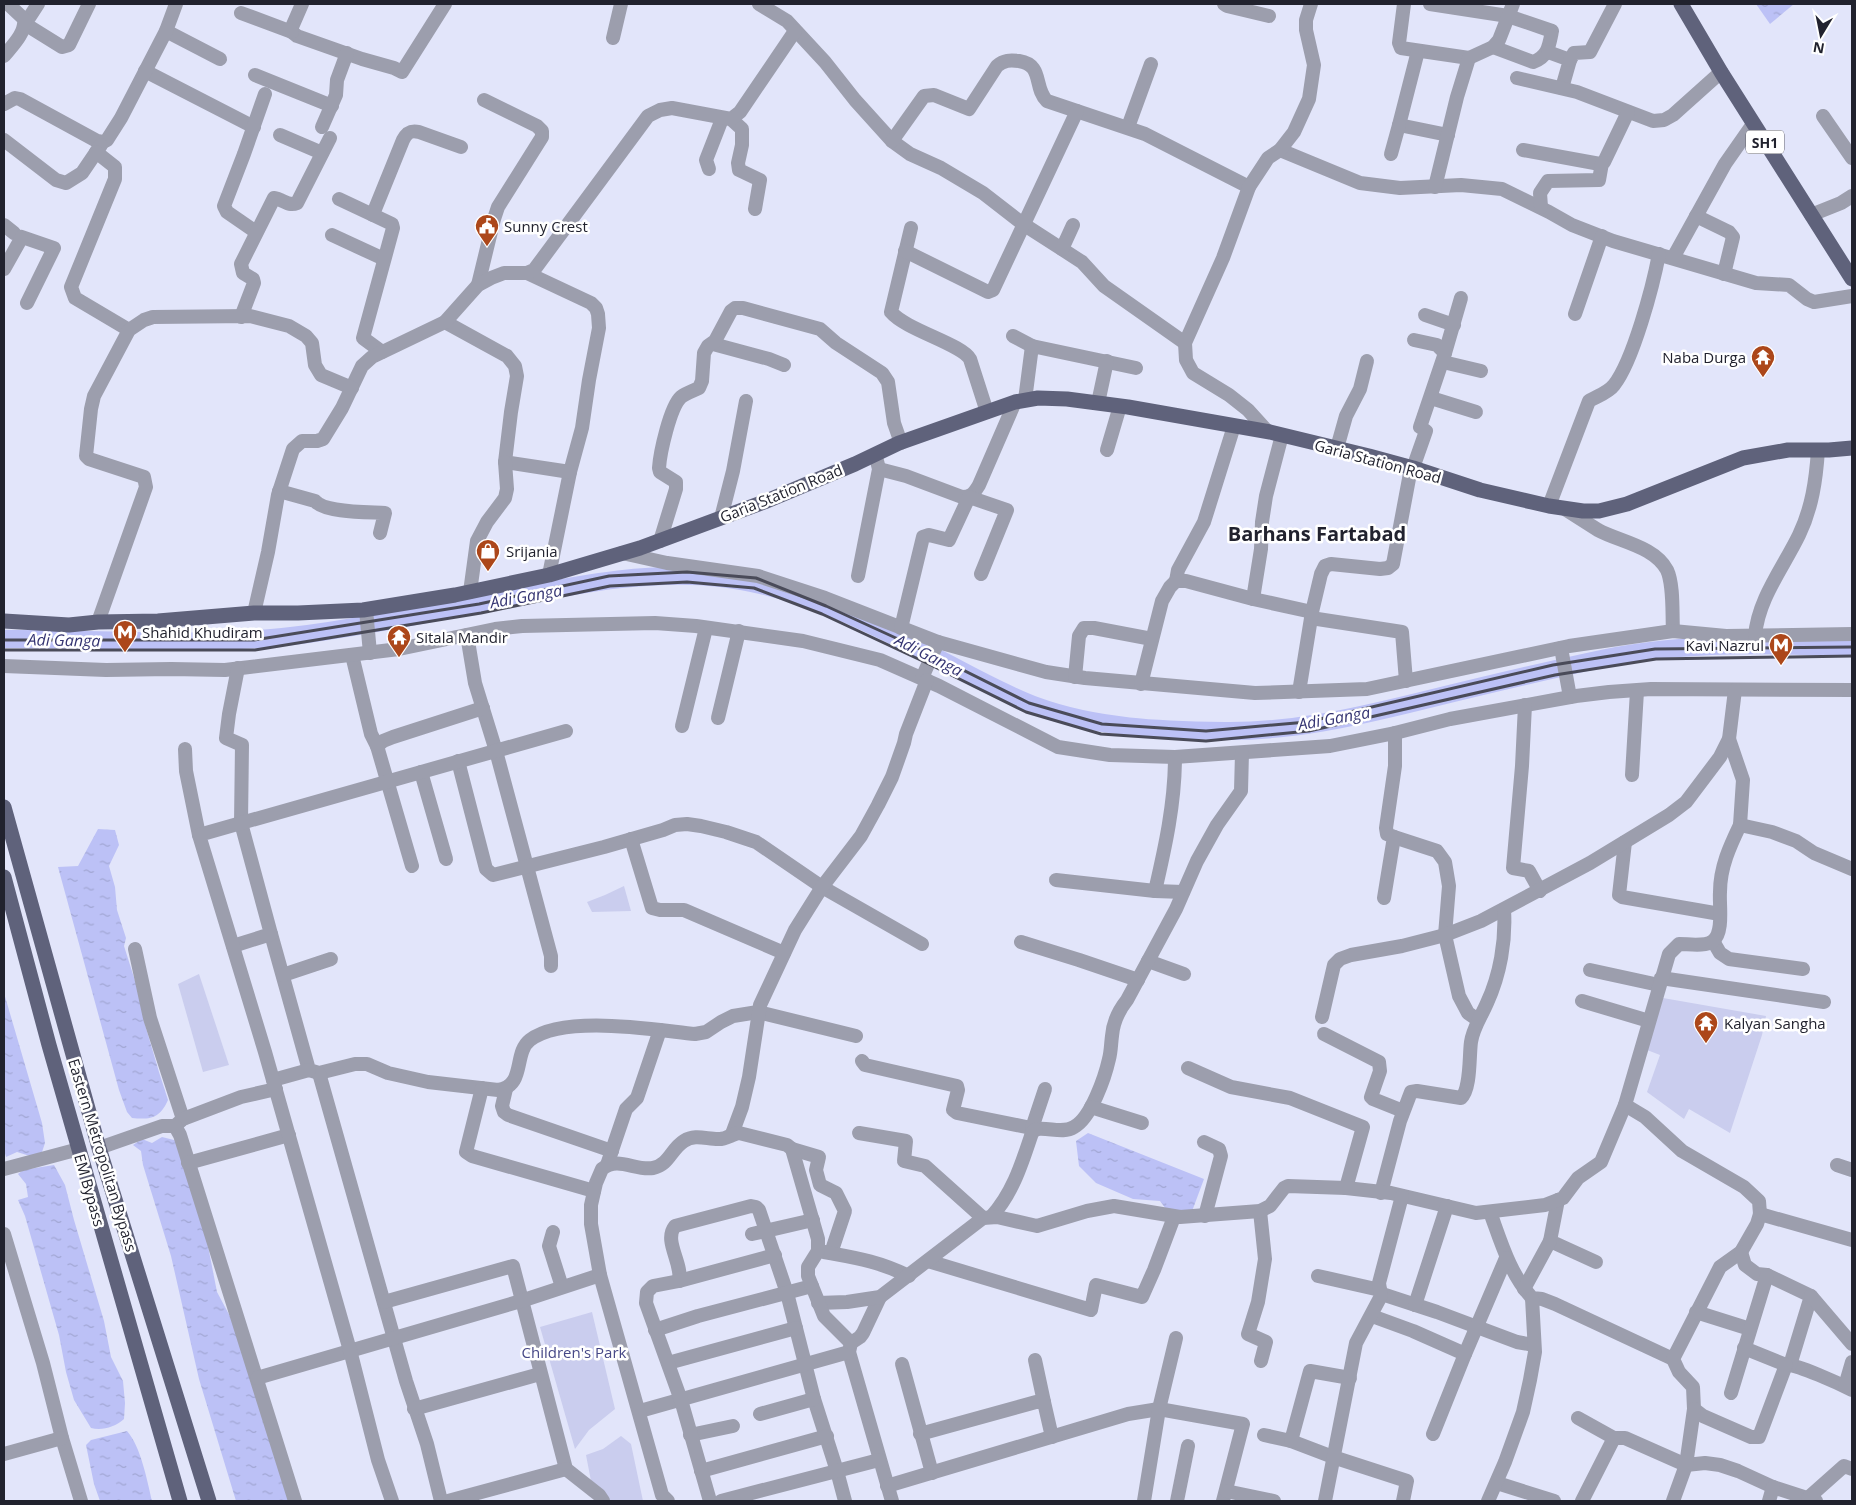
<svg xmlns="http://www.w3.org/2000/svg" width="1856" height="1505" font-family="'Open Sans',sans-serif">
  <defs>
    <pattern id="water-ripples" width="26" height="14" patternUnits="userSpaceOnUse" patternTransform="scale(1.25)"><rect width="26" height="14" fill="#bcc1f6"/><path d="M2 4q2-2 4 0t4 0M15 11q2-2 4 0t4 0" fill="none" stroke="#a1a6d3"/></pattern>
  </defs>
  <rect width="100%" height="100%" fill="#e2e5fa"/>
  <g fill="#cacdee">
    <path d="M624 886 631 911 592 912 587 902 605 895Z"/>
    <path d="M199 974 229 1065 203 1072 178 984Z"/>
    <path d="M1663 998 1766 1016 1762 1035 1730 1133 1689 1109 1684 1119 1647 1092 1660 1055 1647 1050Z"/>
    <path d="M592 1312 615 1409 589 1430 575 1449 540 1327Z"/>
    <path d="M621 1436 631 1444 643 1501H610L591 1481 586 1455 603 1449Z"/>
  </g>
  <g fill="url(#water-ripples)">
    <path d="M1756 4H1794L1770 24Z"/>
    <path d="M98 829 115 830 119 845 109 866 115 887 117 910 126 938 124 946 137 987 146 1028 159 1072 168 1100C160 1118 151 1120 132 1118L127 1112 119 1090 58 867 78 866Z"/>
    <path d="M4 993 42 1123 45 1143 42 1152 30 1156 17 1152 6 1157 4 1150Z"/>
    <path d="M1088 1133 1204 1179 1191 1214 1169 1213 1160 1201 1133 1199 1096 1183 1079 1166 1076 1141Z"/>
    <path d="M162 1137 178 1141 207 1241 217 1292 232 1320 289 1501H236L199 1379 171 1256 143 1165 141 1151 133 1145 142 1139 152 1143Z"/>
    <path d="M54 1165 65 1185 74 1220 104 1321 111 1357 123 1381 125 1403 124 1419C115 1427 102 1431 91 1428L74 1400 66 1372 59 1335 25 1216 18 1200 28 1197 26 1184 18 1174 23 1170Z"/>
    <path d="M127 1431C141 1447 147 1480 152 1501H100L94 1484 86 1445 91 1440Z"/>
  </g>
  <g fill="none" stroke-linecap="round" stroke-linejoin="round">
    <path stroke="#bcc1f6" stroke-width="18" d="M4 639C105 638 207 648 308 634 377 624 445 611 513 597 581 584 652 570 721 578 801 587 880 628 951 665 979 680 1007 695 1036 706 1096 728 1161 730 1224 731 1291 732 1356 717 1421 701 1482 686 1544 671 1606 658 1686 642 1771 644 1852 648"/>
    <g stroke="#9c9ead" stroke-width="14">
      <path d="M38 4 25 24 62 47 69 45 89 4"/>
      <path d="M302 4 292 27V32L297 36 362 59 394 68 402 72 445 4"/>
      <path d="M759 4 787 21 825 62 855 100 892 141 910 154 941 168 983 193 1023 224 1082 262 1104 286 1185 343"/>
      <path d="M1224 4 1227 6 1269 16"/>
      <path d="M1404 4 1399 43 1401 48 1469 58"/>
      <path d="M1430 4 1508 16 1552 31C1549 46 1548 57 1533 62L1493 47"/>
      <path d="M241 13 292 32"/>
      <path d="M166 31 220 59"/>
      <path d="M613 38 621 4"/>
      <path d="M1418 51 1399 125 1448 135"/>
      <path d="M1548 52 1570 60 1562 88"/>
      <path d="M4 56C12 46 26 33 24 19L8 4"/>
      <path d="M1570 60 1574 53 1590 52 1615 4"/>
      <path d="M145 71 254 127"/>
      <path d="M255 75 332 106"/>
      <path d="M1517 78 1577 92 1653 121 1664 120 1673 115 1721 72"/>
      <path d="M4 104 15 98 20 99 97 141 103 142 107 140 121 118 166 31 176 4"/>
      <path d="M1823 116 1852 158"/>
      <path d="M731 119 742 129V145L738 163 739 170 760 180 755 209"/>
      <path d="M322 127 336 95 337 80 347 53"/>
      <path d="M1128 127 1151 64"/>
      <path d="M280 135 322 153"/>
      <path d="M4 140 56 180 66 183 82 173 101 145"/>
      <path d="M892 141 924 96 934 95 969 109 997 66C1004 60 1010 60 1019 61 1044 65 1033 87 1047 101L1145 134 1249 187"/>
      <path d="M1280 150 1360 183 1400 188 1461 185 1502 189 1549 212 1572 225 1613 241 1756 283 1789 285 1807 299 1814 302 1852 296"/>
      <path d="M1523 150 1600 164 1604 162 1628 112"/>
      <path d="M96 152 115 167V179L71 287 75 298 129 330"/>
      <path d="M1391 154 1399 125"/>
      <path d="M709 169 706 160 722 119"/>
      <path d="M1435 187 1457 97 1469 58 1493 47 1499 40 1513 4"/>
      <path d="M339 199 373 215"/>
      <path d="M1541 207 1540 193 1548 181 1599 180 1602 163"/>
      <path d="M1811 215 1841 203 1852 196"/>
      <path d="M1696 216 1729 232 1733 237 1724 274"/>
      <path d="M4 225 14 233"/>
      <path d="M911 228 891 312C906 330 962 344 970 359L987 412"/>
      <path d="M256 232 227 212 224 206 244 154 265 94"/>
      <path d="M332 235 384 259"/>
      <path d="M1062 249 1073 225"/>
      <path d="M905 251 988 292 993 290 1077 111"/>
      <path d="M1673 258 1725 164 1753 124"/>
      <path d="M4 269 22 237 54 248 27 303"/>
      <path d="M527 273 591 303 596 308 598 314 599 328 589 380 582 428 570 472 549 575"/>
      <path d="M478 285 494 219 498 207 542 137V131L537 126 484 100"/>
      <path d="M1575 314 1602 236"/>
      <path d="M1425 315 1454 325"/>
      <path d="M241 317 254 283 253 279 243 273 241 264 274 198C283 199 288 207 297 203L330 138"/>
      <path d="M445 322 507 356 515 366 517 376 511 412 505 462 570 472"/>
      <path d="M1013 336 1032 346"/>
      <path d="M713 344 769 359 784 365"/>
      <path d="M382 352 363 338 393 228 392 224 373 215V214L403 140C407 132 411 130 419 132L461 147"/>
      <path d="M1445 353 1461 298"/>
      <path d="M1443 362 1481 371"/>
      <path d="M1431 398 1476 412"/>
      <path d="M1025 400 1032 346 1136 368"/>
      <path d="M1098 403 1107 361"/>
      <path d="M1267 431 1248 410 1229 395 1193 373 1186 360 1185 343 1223 258 1249 187 1268 158 1280 150 1294 132 1309 99 1314 65 1306 30V20L1311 4"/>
      <path d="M1337 448 1346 416 1360 389 1367 361"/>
      <path d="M1107 450 1120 406"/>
      <path d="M1413 468 1426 431 1420 427 1445 353 1437 345 1414 340"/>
      <path d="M879 469 906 476 962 497C972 497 974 493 979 485L1015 402"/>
      <path d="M279 491 315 501C325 513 369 512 385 513L380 533"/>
      <path d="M1549 506 1589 401C1597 396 1608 393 1614 385 1633 361 1653 286 1659 254"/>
      <path d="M1565 509C1576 516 1587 523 1598 530 1620 542 1654 546 1667 570 1674 585 1672 614 1673 631"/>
      <path d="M721 518 733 471 746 401"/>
      <path d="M660 541 676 489V482L660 472 659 468C660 453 670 407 681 397 686 393 693 391 699 388L702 381 704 353 708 346 715 341 731 311 735 308H743L820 329 836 343 882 373 888 382 894 423 901 443"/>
      <path d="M622 553 667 563 758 576 825 598 938 642 1046 672 1085 678 1255 693 1367 689 1569 646 1673 631 1726 636 1852 634"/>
      <path d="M858 576 879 469 877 461"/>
      <path d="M1176 581 1178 570 1204 522 1234 426"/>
      <path d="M470 592 477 541 487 522 505 498 507 489 505 462"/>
      <path d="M1253 599 1312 612"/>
      <path d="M366 610 370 653"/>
      <path d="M254 613 268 552 278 495 293 449 302 441H317L323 439 342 408 362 366 372 357 445 322 478 285 491 278 504 273H527L534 270 648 116 660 110 672 108 731 119 740 112 795 31"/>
      <path d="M1311 618 1402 632 1406 681"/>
      <path d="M98 622 146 487 144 477 89 459 86 456 91 409 94 396 129 330 144 320 153 317 250 316 289 326 306 336 312 343 315 365 321 375 352 388"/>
      <path d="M901 628 923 537 929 535 949 540 969 497 1007 510 981 574"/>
      <path d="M467 635 475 683 496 751 551 956V966"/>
      <path d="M1755 636C1758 599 1783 568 1799 535 1812 508 1816 480 1818 450"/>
      <path d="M1561 648 1570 697"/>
      <path d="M352 655 371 734 377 746"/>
      <path d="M4 666 106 670 171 669 225 670 399 649 495 629 522 626 655 623 696 626 803 641 880 660 939 686 1058 747 1110 755 1175 757 1330 746 1395 733 1450 719 1576 696 1609 692 1651 689 1852 690"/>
      <path d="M1075 677 1079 636 1084 628H1094L1152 639"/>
      <path d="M922 678 938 642"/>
      <path d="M1141 684 1162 601 1170 587 1176 581H1186L1253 599 1261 549 1262 522 1266 496 1282 435"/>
      <path d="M1299 692 1312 612 1321 574 1325 566 1331 564 1380 569 1388 568 1393 564 1411 468"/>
      <path d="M1525 705 1522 766 1513 868 1529 871 1540 891"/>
      <path d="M718 718 739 631"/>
      <path d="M682 726 706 628"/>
      <path d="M1729 739 1743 780 1740 825"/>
      <path d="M185 749 186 771 199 835"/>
      <path d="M458 761 486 869 493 875 604 847 663 830 675 825 687 824 701 826 726 832 756 842 822 887 922 944"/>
      <path d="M421 772 446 859"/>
      <path d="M1632 775 1637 691"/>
      <path d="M1394 837 1437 851 1445 862 1449 886 1445 935 1459 996 1468 1013 1478 1020"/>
      <path d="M631 839 652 908 660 910H684L784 953"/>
      <path d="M1625 842 1619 895 1622 897 1720 914"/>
      <path d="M412 866 377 746 383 741 393 737 483 708"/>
      <path d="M1056 880 1155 891 1183 892"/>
      <path d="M1155 891C1165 848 1175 803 1175 757"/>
      <path d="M1384 898 1394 837 1387 834 1386 828 1395 766V733"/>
      <path d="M271 934 309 1070 319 1073 355 1064H367L388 1073 428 1082 498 1090C526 1086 513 1053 530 1040 564 1014 655 1030 695 1034L706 1032 721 1022 733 1016 758 1012 856 1036"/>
      <path d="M1713 941 1720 953 1729 959 1803 969"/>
      <path d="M1021 942 1079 960 1138 980"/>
      <path d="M233 946 271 934 241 823 242 745 226 738 229 714 238 668"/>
      <path d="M135 949 150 1018 183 1119"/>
      <path d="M1148 961 1184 974"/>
      <path d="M1590 970 1659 985"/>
      <path d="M283 975 331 959"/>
      <path d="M1661 978 1824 1002"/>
      <path d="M1582 1001 1649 1021"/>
      <path d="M1322 1017 1334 965 1340 959 1351 955 1402 946 1445 935 1481 921 1590 863 1669 815 1686 802 1720 757 1729 739 1735 690"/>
      <path d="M1324 1034 1379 1062 1380 1071 1371 1097 1373 1099 1403 1111"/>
      <path d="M862 1061 865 1065 957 1086 958 1090 953 1110 957 1113 1036 1129C1049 1127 1063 1134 1074 1127 1091 1118 1105 1077 1109 1059 1111 1052 1111 1043 1112 1036 1113 1023 1119 1010 1127 1000L1176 909 1197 861 1217 825 1241 791 1242 753"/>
      <path d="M1188 1068 1231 1087 1290 1098 1363 1127 1346 1188"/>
      <path d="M319 1073 406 1381 427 1444 441 1501"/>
      <path d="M273 1080 309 1070"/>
      <path d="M482 1088 466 1152 472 1156 594 1191"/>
      <path d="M506 1089 502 1106 504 1112 508 1115 612 1151"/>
      <path d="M1091 1107 1142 1123"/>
      <path d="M176 1125 183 1119 241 1097 276 1089"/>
      <path d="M1032 1128 1045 1089"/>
      <path d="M859 1133 906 1141 904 1161 925 1166 983 1218"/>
      <path d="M732 1134 742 1107 749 1077 760 1005 795 930 822 887 861 836 878 805 892 777 904 743 906 734 927 680"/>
      <path d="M1204 1142 1219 1149 1221 1156 1205 1216"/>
      <path d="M99 1148 162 1126H175L180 1135 295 1501"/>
      <path d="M792 1149 819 1157 816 1170 820 1185 836 1193 845 1211 831 1253"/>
      <path d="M188 1163 289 1135"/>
      <path d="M607 1165 626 1109 637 1098 660 1030"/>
      <path d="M1837 1165 1852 1170"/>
      <path d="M4 1169 79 1149"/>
      <path d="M1381 1193 1400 1121 1411 1092 1417 1091 1461 1098C1471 1089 1469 1056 1471 1042 1473 1028 1481 1017 1487 1003 1500 975 1506 941 1504 910"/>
      <path d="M1558 1200 1550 1241 1596 1262"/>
      <path d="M1260 1211 1265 1259 1258 1302 1248 1334 1266 1342 1261 1361"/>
      <path d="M1490 1212C1501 1242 1510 1274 1532 1298L1542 1299 1555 1304 1673 1359"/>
      <path d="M1760 1214 1759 1201 1744 1187 1682 1151 1645 1117 1625 1105 1669 954 1679 944C1689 944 1705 947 1713 941 1724 932 1719 905 1720 892 1720 867 1730 846 1740 825L1772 832 1796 841 1814 853 1852 869"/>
      <path d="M991 1217C1013 1193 1022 1163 1032 1133L1036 1129"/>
      <path d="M553 1232 549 1246 562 1287"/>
      <path d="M4 1234 43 1363 62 1438 81 1501"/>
      <path d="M752 1234 813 1220"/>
      <path d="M1852 1240 1760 1214 1757 1224 1741 1252 1720 1267 1673 1359 1679 1372 1693 1387 1694 1409 1703 1416 1751 1437H1759L1786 1365C1797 1364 1840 1384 1852 1390"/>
      <path d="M824 1252C857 1258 878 1261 909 1276"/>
      <path d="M1741 1252 1745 1265 1757 1274 1767 1275 1811 1296 1790 1365"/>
      <path d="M928 1261 1091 1310 1096 1285 1142 1297 1154 1270 1174 1217"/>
      <path d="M1318 1276 1380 1290"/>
      <path d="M679 1281C683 1263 663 1241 675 1226L751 1206 756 1207 759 1210 787 1293 814 1399 837 1471 845 1501"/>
      <path d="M1524 1289 1550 1241"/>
      <path d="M1382 1294 1437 1312 1517 1342 1534 1345"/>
      <path d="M1811 1296 1852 1344"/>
      <path d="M880 1297 863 1333 860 1337 851 1343 849 1352 892 1501"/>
      <path d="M384 1302 513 1266 566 1469 599 1495 603 1501"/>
      <path d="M818 1303 847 1302 880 1297 983 1218 997 1217 1037 1226 1087 1211 1114 1206 1180 1217 1260 1211 1270 1206 1284 1188 1288 1186 1346 1188 1391 1193 1476 1213 1545 1205 1563 1198 1578 1178 1601 1162 1625 1105"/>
      <path d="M1415 1305 1447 1206"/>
      <path d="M1696 1312 1750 1329"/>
      <path d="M1372 1316 1413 1331 1465 1354"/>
      <path d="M655 1330 698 1316 812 1286"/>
      <path d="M1744 1348 1786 1365"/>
      <path d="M1035 1360 1044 1402"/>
      <path d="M668 1363 796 1328"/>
      <path d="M902 1364 932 1473"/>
      <path d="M257 1378 521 1301 600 1275"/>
      <path d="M1845 1386 1852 1362"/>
      <path d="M1731 1393 1767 1275"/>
      <path d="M414 1409 540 1374"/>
      <path d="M640 1411 849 1352"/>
      <path d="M760 1414 814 1399"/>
      <path d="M1578 1418 1614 1438H1625L1686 1465 1705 1463 1720 1465 1738 1471 1773 1487 1816 1501"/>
      <path d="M920 1434 1036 1402H1044L1052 1437"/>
      <path d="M1433 1434 1465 1354 1506 1258"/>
      <path d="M690 1435 733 1426"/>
      <path d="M1264 1435 1291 1441 1333 1457 1407 1481 1403 1501"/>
      <path d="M1291 1441 1310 1371 1350 1378"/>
      <path d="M4 1454 62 1438"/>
      <path d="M701 1471 827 1436"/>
      <path d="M1497 1483 1554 1501"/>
      <path d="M887 1486 1128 1414 1159 1409 1243 1424 1223 1501"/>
      <path d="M1226 1491 1274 1501"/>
      <path d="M1808 1498 1844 1466 1852 1469"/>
      <path d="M392 1501 378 1460 351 1354 265 1052 199 835 566 731"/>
      <path d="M448 1501 566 1469"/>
      <path d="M668 1501 662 1495 600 1275 591 1224V1205L596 1183 602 1169C618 1156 635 1171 653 1168 669 1165 671 1149 684 1141 695 1134 706 1139 718 1139 725 1140 732 1134 739 1133L787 1145 792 1149 818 1239V1251L808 1267V1276L824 1316 851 1343"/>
      <path d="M710 1501 681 1400 646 1303 647 1292 653 1286 679 1281 775 1255"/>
      <path d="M721 1501 879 1460"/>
      <path d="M1144 1501 1159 1409 1176 1338"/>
      <path d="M1177 1501 1188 1446"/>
      <path d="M1325 1501 1356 1343 1381 1296 1379 1283 1402 1196"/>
      <path d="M1488 1501 1505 1462 1523 1412 1530 1380 1535 1352 1532 1298"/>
      <path d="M1582 1501 1614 1438"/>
      <path d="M1673 1501 1686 1465 1694 1409"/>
      <path d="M1769 1501 1773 1487"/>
    </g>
    <g stroke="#5f627b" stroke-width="15">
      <path d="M1681 4 1721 72 1852 279"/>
      <path d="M4 621 69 625 98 622 158 621 254 613H298L363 610 455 595 549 575 640 548 764 502 855 464 899 443 1015 402 1038 398 1067 399 1128 407 1270 432 1369 456 1413 468 1480 490 1549 506 1583 511H1599L1627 504 1743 458 1788 450H1829L1852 448"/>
      <path d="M4 807 99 1148 209 1501"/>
      <path d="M4 877 49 1045 180 1501"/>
    </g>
    <g stroke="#4a4b59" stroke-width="3">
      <path d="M4 640H254L479 604 609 576 687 572 756 578 826 606 933 655 1029 703 1102 724 1206 731 1307 722 1553 665 1655 649 1852 647"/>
      <path d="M4 650H255L481 613 610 586 687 582 754 588 822 614 929 664 1026 712 1101 734 1206 741 1309 731 1555 675 1656 659 1852 656"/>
    </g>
  </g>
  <defs>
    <g id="civic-pin" transform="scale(1.25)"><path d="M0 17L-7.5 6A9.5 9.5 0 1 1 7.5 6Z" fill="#ac471a" stroke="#fff"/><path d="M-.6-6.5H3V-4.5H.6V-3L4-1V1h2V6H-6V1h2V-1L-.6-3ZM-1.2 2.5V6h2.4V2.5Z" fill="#fff"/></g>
    <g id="temple-pin" transform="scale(1.25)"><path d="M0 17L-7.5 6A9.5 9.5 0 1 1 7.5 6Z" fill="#ac471a" stroke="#fff"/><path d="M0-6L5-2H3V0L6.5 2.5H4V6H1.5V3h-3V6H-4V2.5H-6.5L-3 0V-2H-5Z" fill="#fff"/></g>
    <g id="shop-pin" transform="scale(1.25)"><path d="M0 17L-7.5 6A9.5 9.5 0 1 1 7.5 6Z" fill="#ac471a" stroke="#fff"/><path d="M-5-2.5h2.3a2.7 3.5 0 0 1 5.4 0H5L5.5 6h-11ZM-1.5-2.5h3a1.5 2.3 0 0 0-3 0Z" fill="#fff"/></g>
    <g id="metro-pin" transform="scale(1.25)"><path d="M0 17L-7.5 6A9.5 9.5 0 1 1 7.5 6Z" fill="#ac471a" stroke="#fff"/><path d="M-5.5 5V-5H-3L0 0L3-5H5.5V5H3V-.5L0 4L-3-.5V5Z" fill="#fff"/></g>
  </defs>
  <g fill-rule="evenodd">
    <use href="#civic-pin" x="487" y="226"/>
    <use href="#temple-pin" x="1763" y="357"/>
    <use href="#shop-pin" x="488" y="551"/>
    <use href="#metro-pin" x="125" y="632"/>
    <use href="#temple-pin" x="399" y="637"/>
    <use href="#metro-pin" x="1781" y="645"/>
    <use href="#temple-pin" x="1706" y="1023"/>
  </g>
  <g text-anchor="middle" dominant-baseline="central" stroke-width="5" stroke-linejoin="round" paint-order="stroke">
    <rect fill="#fff" stroke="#64646d" stroke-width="1" x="1746" y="130.5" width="38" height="23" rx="4"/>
    <g font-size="14" font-weight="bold" fill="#21222e">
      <text x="1765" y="142">SH1</text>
    </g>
    <g font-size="15" fill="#21222e" stroke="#fff" text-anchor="start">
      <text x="504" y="226">Sunny Crest</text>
      <text x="1746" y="357" text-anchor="end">Naba Durga</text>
      <text x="506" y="551">Srijania</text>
      <text x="142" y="632">Shahid Khudiram</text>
      <text x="416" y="637">Sitala Mandir</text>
      <text x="1764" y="645" text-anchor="end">Kavi Nazrul</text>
      <text x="1724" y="1023">Kalyan Sangha</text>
    </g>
    <g font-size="15" fill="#21222e" stroke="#fff">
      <text transform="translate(1378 461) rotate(15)">Garia Station Road</text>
      <text transform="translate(781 493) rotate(-22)">Garia Station Road</text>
      <text transform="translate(103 1155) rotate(73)">Eastern Metropolitan Bypass</text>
      <text transform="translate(90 1190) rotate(74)">EM Bypass</text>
    </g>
    <g font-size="15" fill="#464887" stroke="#fff">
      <text x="574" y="1352">Children's Park</text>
    </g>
    <g font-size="16" font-style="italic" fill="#343472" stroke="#fff">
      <text transform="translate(526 596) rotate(-10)">Adi Ganga</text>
      <text transform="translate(64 640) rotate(1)">Adi Ganga</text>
      <text transform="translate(929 655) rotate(27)">Adi Ganga</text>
      <text transform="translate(1334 718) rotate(-10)">Adi Ganga</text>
    </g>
    <g font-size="20" font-weight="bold" fill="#21222e" stroke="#fff">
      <text x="1317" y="533">Barhans Fartabad</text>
    </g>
  </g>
  <rect width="1856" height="1505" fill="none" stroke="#21222e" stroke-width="10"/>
  <g transform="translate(1821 35) rotate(190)" stroke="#ffffff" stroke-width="4" paint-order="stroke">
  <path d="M0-4L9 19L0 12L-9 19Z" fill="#21222e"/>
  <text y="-8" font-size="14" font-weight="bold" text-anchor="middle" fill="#21222e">N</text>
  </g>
</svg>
